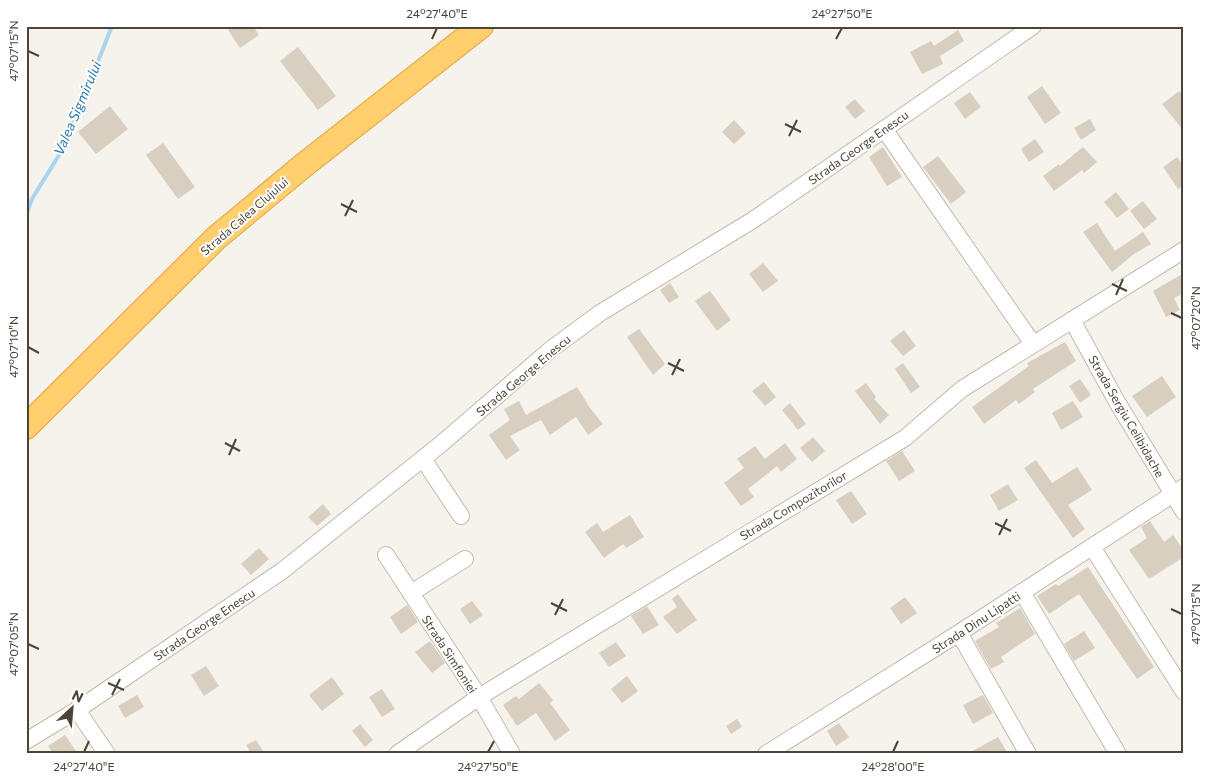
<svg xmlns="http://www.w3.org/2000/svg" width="1210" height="780" font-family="Commissioner,sans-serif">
  <rect width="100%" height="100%" fill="#f6f3ec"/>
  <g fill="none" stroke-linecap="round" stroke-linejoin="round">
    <path stroke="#a9d4f2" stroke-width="4" d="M26 215 32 199 64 147 112 26"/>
  </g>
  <g fill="#d8cfc1">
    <path d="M233 26H253L259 35 240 48 228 30Z"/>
    <path d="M958 30 964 41 940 56 943 64 922 74 910 52 931 41 934 46Z"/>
    <path d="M298 47 336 96 318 110 280 61Z"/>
    <path d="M1042 86 1061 113 1045 124 1027 97Z"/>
    <path d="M1179 91 1184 97V131L1162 104Z"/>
    <path d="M970 92 981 107 965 119 954 103Z"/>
    <path d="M855 99 865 111 855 119 845 107Z"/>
    <path d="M110 106 128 129 96 154 78 132Z"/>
    <path d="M1090 119 1096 130 1081 140 1074 128Z"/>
    <path d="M734 120 746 133 734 144 722 132Z"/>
    <path d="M1035 139 1044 152 1029 162 1021 149Z"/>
    <path d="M163 143 195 187 178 199 146 155Z"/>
    <path d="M883 147 902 177 887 186 869 157Z"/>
    <path d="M1083 147 1097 162 1084 173 1082 170 1054 191 1043 176 1059 164 1060 166Z"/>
    <path d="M938 156 966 192 951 204 923 167Z"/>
    <path d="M1177 157 1184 166V185L1178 189 1163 167Z"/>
    <path d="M1116 192 1129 209 1117 218 1104 202Z"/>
    <path d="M1143 201 1157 219 1144 229 1130 211Z"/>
    <path d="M1097 223 1115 251 1143 232 1151 244 1134 254 1112 272 1083 232Z"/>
    <path d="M763 263 778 281 763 292 749 274Z"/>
    <path d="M1184 273V293L1174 298 1180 310 1166 317 1153 291Z"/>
    <path d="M670 283 679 297 669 303 660 290Z"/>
    <path d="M710 291 731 320 717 331 695 301Z"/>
    <path d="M639 329 665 364 653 375 627 337Z"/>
    <path d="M904 330 916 346 903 356 890 341Z"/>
    <path d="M1065 342 1076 361 1033 389 1035 392 1019 404 1016 400 984 424 972 407 1029 366 1027 363Z"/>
    <path d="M903 363 920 387 911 393 895 369Z"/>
    <path d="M1162 376 1176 397 1147 417 1132 396Z"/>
    <path d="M1080 379 1091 395 1080 403 1069 386Z"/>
    <path d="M764 382 776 397 765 406 752 391Z"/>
    <path d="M866 383 876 397 874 399 889 415 880 424 855 391Z"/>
    <path d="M577 387 590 408 603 424 588 435 576 417 550 435 541 420 510 436 520 450 506 460 489 435 510 420 504 409 519 401 526 415Z"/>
    <path d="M1073 401 1083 417 1061 430 1052 413Z"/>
    <path d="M790 403 806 424 798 430 782 410Z"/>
    <path d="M813 437 825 451 812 462 800 448Z"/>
    <path d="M785 443 797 459 781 472 777 466 748 489 754 497 741 506 724 483 744 468 737 459 755 446 765 459Z"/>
    <path d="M902 451 915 471 899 481 886 461Z"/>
    <path d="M1036 460 1052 483 1077 467 1092 490 1068 505 1085 529 1073 538 1024 468Z"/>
    <path d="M1008 484 1018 500 999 511 990 495Z"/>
    <path d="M851 491 867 514 852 524 836 500Z"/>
    <path d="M323 504 331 514 317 526 308 517Z"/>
    <path d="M630 515 644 537 626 548 623 544 604 558 585 532 597 523 603 532Z"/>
    <path d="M1150 521 1164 542 1173 535 1184 551V557L1149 579 1129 550 1147 538 1141 527Z"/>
    <path d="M259 548 269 559 251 575 241 564Z"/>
    <path d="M1088 567 1154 667 1137 679 1079 594 1049 614 1037 596 1056 584 1058 586Z"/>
    <path d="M678 594 697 620 677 634 663 617 677 607 672 599Z"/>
    <path d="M905 597 917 613 901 624 890 608Z"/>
    <path d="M472 601 483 615 470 624 460 609Z"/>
    <path d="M407 605 418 622 401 634 390 617Z"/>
    <path d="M647 606 659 625 643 634 631 616Z"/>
    <path d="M1020 608 1035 634 1001 657 1004 662 991 669 975 641 999 627 996 623Z"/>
    <path d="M1084 631 1095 648 1074 661 1064 644Z"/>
    <path d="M430 641 445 663 432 673 415 652Z"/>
    <path d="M616 642 626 656 609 667 599 653Z"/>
    <path d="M206 666 219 686 204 696 191 675Z"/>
    <path d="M627 676 638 691 622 703 611 689Z"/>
    <path d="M332 677 344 694 322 711 309 695Z"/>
    <path d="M539 683 553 700 550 703 570 730 555 741 536 713 517 726 503 705 516 696 519 699Z"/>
    <path d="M382 689 395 709 382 717 369 697Z"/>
    <path d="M137 695 144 707 125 718 118 706Z"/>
    <path d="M983 695 993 713 973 724 963 705Z"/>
    <path d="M737 719 742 727 731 734 726 726Z"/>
    <path d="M839 723 849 737 836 746 827 731Z"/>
    <path d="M360 724 373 740 365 747 352 731Z"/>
    <path d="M65 735 78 754H53L48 746Z"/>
    <path d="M998 737 1008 754H967Z"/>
    <path d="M256 740 265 754H251L246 745Z"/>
  </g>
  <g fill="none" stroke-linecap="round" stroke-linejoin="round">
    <g stroke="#c2bbae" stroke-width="18">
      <g id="minor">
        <path d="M884 129 1033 344"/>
        <path d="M1072 320 1117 402 1184 512"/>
        <path d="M423 459 461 516"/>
        <path d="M1092 547 1184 692"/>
        <path d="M386 555 479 697 512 754"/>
        <path d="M1022 592 1118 754"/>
        <path d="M411 593 465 559"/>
        <path d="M959 633 1028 754"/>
        <path d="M77 710 107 754"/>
        <path d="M26 741 77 710 282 571 441 444 550 350 600 313 753 220 1033 26"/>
        <path d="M397 754 479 697 905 438 962 389 1184 250"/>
        <path d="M766 754 959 633 1184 487"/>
      </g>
    </g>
    <g stroke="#e0a43c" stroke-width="26">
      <path id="highway" d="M26 427 216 238 304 165 481 26"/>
    </g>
    <use href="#minor" stroke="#fff" stroke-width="16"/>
    <use href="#highway" stroke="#ffcf6e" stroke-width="24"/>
  </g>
  <path fill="none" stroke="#4b4439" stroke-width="2" d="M432 39 437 28M836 39 842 28M28 51 39 56M785 124 801 132M789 136 797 120M341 204 357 212M345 216 353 200M1112 284 1127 291M1116 295 1123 279M1171 313 1182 318M28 347 39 353M668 363 684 371M672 375 680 359M225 443 240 451M229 455 236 439M995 523 1011 531M999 535 1007 519M551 603 567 611M1171 609 1182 614M555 615 563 599M28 644 39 649M108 683 124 690M112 695 120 679M84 752 89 741M488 752 494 741M893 752 898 741"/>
  <g text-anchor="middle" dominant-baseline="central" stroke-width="4" stroke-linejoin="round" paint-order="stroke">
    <g font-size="12" fill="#4b4439" stroke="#fff">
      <text transform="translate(858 147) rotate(-35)">Strada George Enescu</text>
      <text transform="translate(244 216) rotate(-41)">Strada Calea Clujului</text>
      <text transform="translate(523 375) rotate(-40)">Strada George Enescu</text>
      <text transform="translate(1127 416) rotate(60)">Strada Sergiu Celibidache</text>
      <text transform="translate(793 505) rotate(-31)">Strada Compozitorilor</text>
      <text transform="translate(976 622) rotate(-33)">Strada Dinu Lipatti</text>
      <text transform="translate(204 624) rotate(-34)">Strada George Enescu</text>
      <text transform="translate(450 654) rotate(57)">Strada Simfoniei</text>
    </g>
    <g font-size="14" font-style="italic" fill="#2e7ab2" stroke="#fff">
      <text transform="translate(77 108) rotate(-67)">Valea Sigmirului</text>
    </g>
  </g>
  <rect width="1210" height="780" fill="none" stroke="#ffffff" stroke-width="55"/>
  <g transform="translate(72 708) rotate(26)" stroke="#ffffff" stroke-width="4" paint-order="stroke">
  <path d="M0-4L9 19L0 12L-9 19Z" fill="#4b4439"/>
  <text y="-8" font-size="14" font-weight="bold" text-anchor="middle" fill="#4b4439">N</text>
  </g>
  <rect x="28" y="28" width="1154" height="724" fill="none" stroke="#4b4439" stroke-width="2"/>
  <g font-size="12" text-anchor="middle" fill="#4b4439">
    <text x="437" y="18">24°27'40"E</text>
    <text x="842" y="18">24°27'50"E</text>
    <text transform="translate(14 51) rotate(-90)" y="4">47°07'15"N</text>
    <text transform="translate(1196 318) rotate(-90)" y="4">47°07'20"N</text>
    <text transform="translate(14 347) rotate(-90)" y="4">47°07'10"N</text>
    <text transform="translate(1196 614) rotate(-90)" y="4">47°07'15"N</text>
    <text transform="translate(14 644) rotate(-90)" y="4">47°07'05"N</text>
    <text x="84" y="771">24°27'40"E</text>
    <text x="488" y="771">24°27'50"E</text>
    <text x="893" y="771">24°28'00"E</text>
  </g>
</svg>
